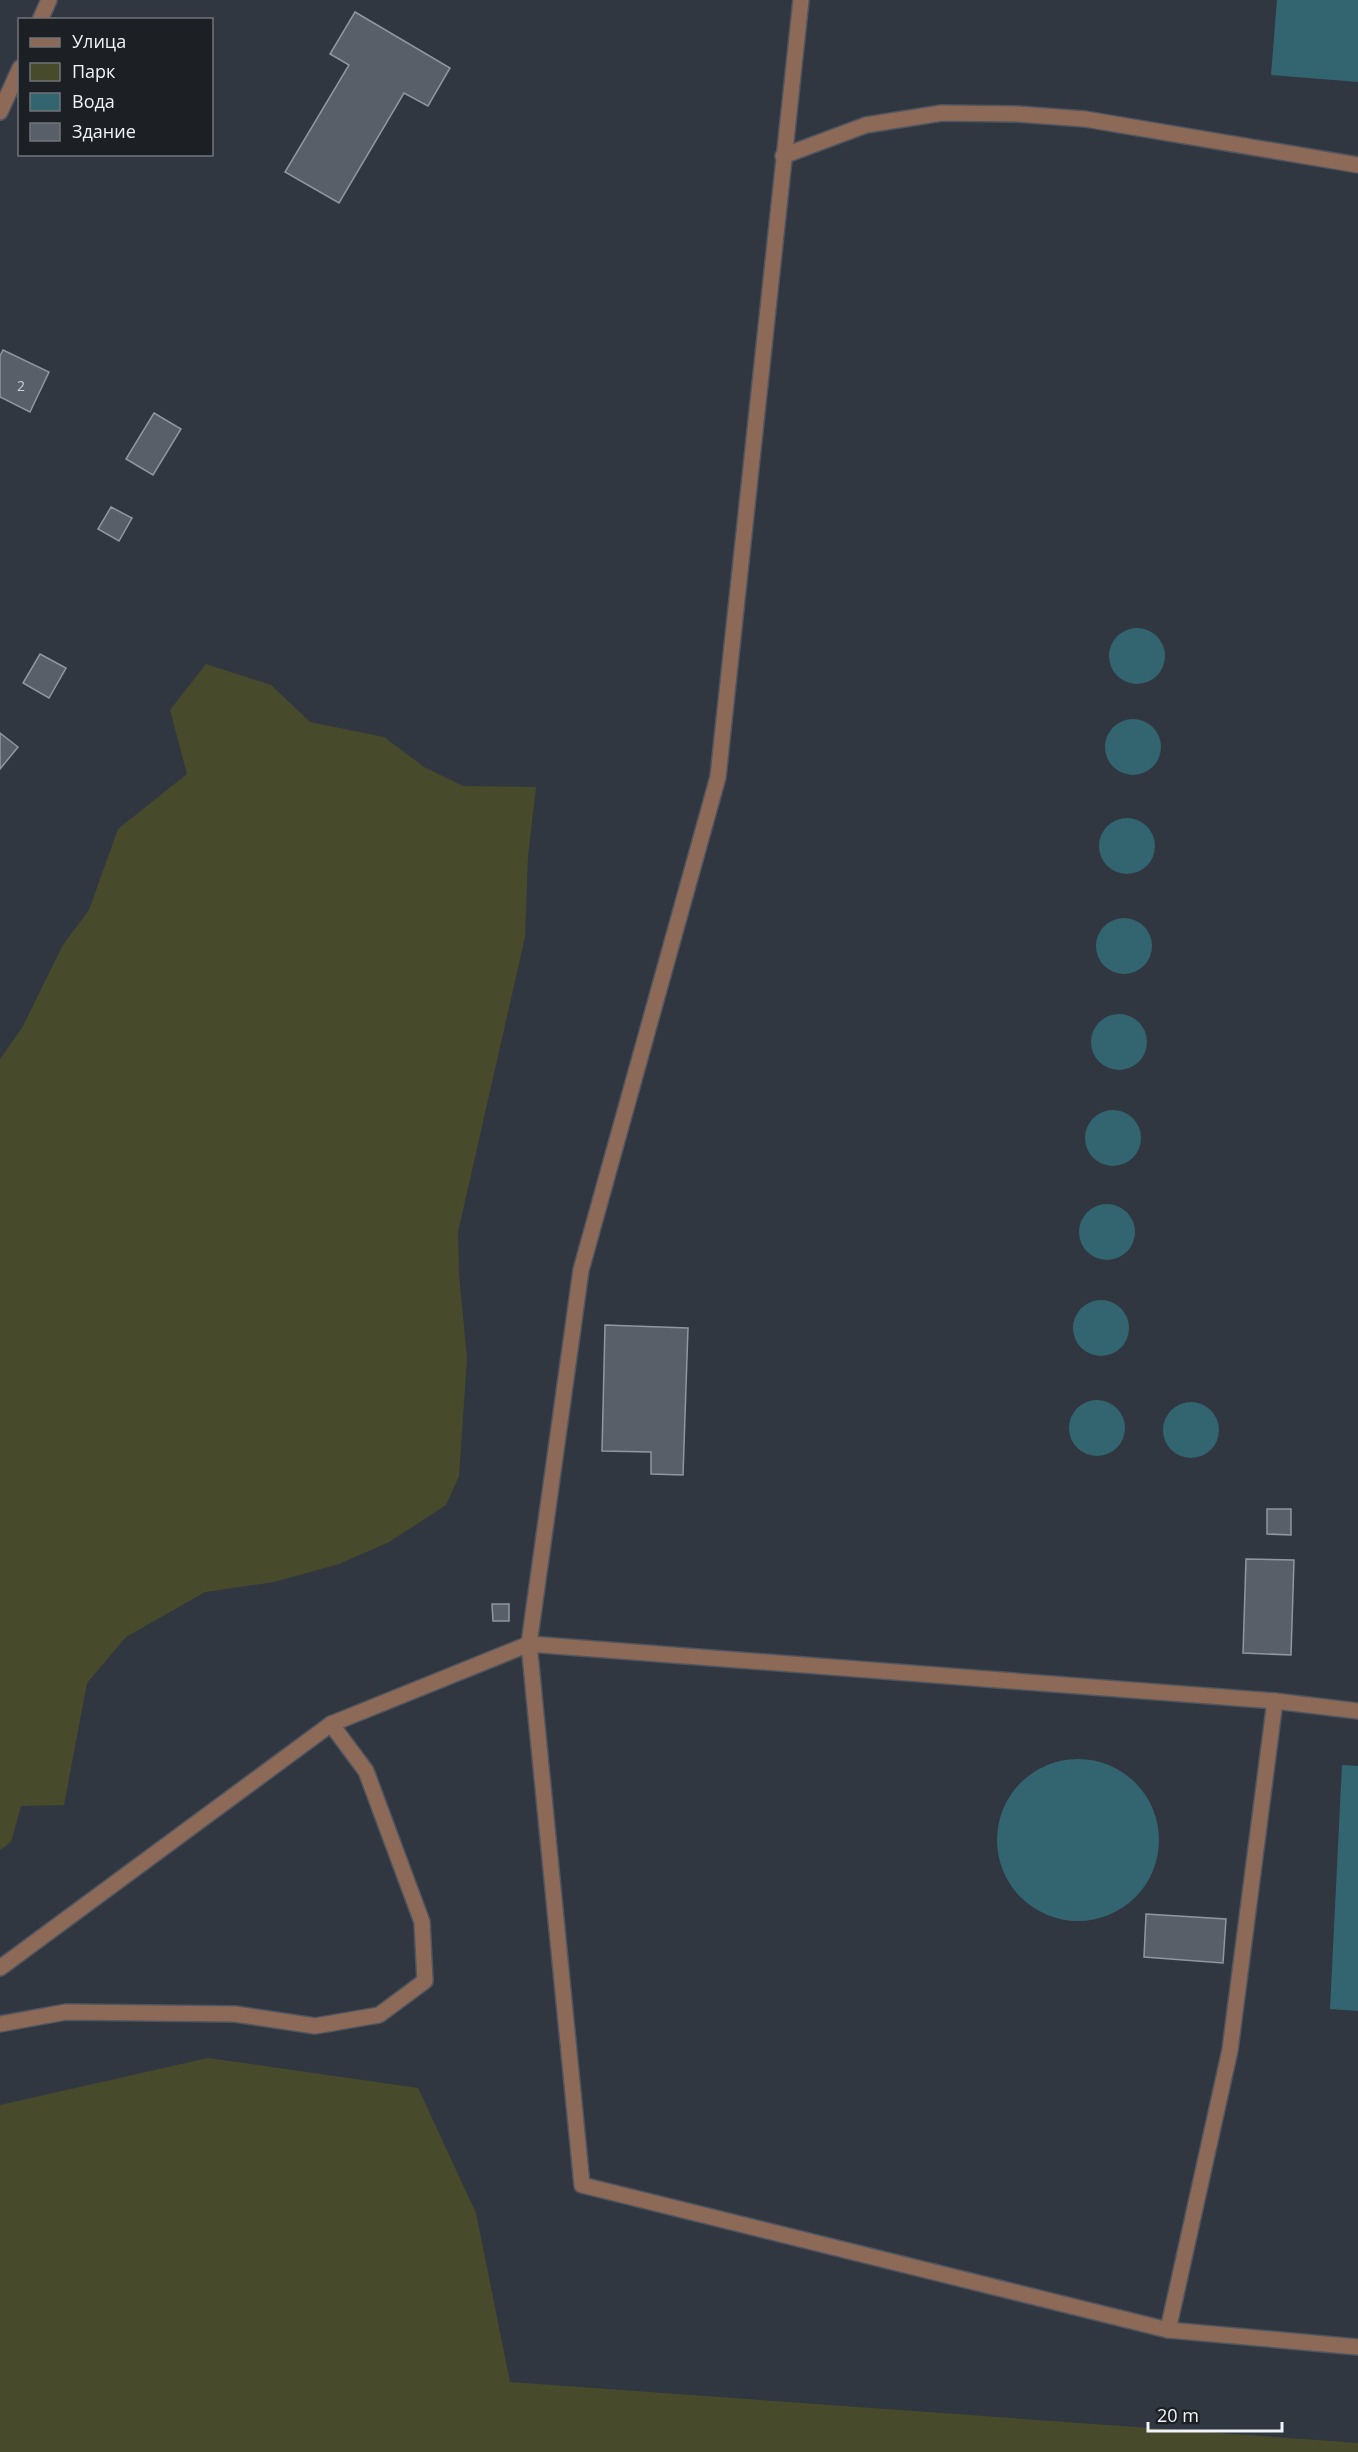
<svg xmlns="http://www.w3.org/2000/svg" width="1358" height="2452" font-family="'Open Sans',sans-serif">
  <rect width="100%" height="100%" fill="#313741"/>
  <g fill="#484b2b">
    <path d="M206 664 271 685 310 722 384 737 424 767 463 786 536 787 528 856 525 937 458 1232 459 1275 467 1358 459 1476 446 1505 389 1542 339 1564 274 1582 205 1592 126 1637 87 1683 64 1805 21 1806 11 1842 0 1850V1059L22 1028 63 945 89 910 118 829 187 774 170 710Z"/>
    <path d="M208 2058 418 2088 476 2213 510 2382 1358 2443V2452H0V2105Z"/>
  </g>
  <g fill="#336570">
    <path d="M1277 0H1358V82L1271 75Z"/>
    <circle cx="1137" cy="656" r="28"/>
    <circle cx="1133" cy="747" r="28"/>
    <circle cx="1127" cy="846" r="28"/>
    <circle cx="1124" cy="946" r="28"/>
    <circle cx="1119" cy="1042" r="28"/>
    <circle cx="1113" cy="1138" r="28"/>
    <circle cx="1107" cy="1232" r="28"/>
    <circle cx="1101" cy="1328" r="28"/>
    <circle cx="1097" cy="1428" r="28"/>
    <circle cx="1191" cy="1430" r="28"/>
    <circle cx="1078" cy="1840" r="81"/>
    <path d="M1342 1765 1358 1766V2011L1330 2009Z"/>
  </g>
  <g fill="#585f69" stroke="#8f97a2" stroke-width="1.5">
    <path d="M355 12 450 68 428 106 404 93 339 203 285 172 349 65 330 54Z"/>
    <path d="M3 350 49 372 30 412 0 397V356Z"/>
    <path d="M154 413 181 429 153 475 126 459Z"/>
    <path d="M111 507 132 518 119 541 98 529Z"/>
    <path d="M40 654 66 668 49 698 23 683Z"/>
    <path d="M0 733 18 747 0 769Z"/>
    <path d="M605 1325 688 1328 683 1475 651 1474V1452L602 1451Z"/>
    <path d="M1267 1509H1291V1535L1267 1534Z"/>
    <path d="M1246 1559 1294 1560 1291 1655 1243 1653Z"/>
    <path d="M492 1604H509V1621H493Z"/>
    <path d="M1146 1914 1226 1919 1223 1963 1144 1957Z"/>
  </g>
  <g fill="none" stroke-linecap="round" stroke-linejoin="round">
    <g stroke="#50555f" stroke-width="18">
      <g id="service">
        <path d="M801 0 718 777 581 1270 529 1644 582 2185 1168 2330 1358 2347"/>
        <path d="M783 156 866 125 942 113 1017 114 1085 119 1358 165"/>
        <path d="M529 1644 1275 1701 1358 1711"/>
        <path d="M1168 2330 1230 2050 1275 1701"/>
      </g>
    </g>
    <g stroke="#50555f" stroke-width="18">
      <g id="minor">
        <path d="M40 20 49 0"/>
        <path d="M0 112 20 68"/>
        <path d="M0 1968 331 1724 529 1644"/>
        <path d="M0 2024 66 2012 235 2014 315 2026 379 2015 425 1981 422 1922 366 1771 331 1724"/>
      </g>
    </g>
    <use href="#service" stroke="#8d6a58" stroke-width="15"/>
    <use href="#minor" stroke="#8d6a58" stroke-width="15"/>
  </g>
  <g text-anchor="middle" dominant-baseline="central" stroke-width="4.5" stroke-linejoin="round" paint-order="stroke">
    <g font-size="14" fill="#cacfd6">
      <text x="21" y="385">2</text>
    </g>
  </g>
  <rect x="18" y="18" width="195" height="138" fill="#1c1f23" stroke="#717479" stroke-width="1.5"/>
  <rect x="30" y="38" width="30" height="9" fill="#8d6a58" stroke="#717479" stroke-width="1.5"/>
  <text x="72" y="48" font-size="18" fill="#f0f4fa">Улица</text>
  <rect x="30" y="63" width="30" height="18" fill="#484b2b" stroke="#717479" stroke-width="1.5"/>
  <text x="72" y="78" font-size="18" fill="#f0f4fa">Парк</text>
  <rect x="30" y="93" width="30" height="18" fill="#336570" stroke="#717479" stroke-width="1.5"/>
  <text x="72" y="108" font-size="18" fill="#f0f4fa">Вода</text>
  <rect x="30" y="123" width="30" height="18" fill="#585f69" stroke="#717479" stroke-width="1.5"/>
  <text x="72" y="138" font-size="18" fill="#f0f4fa">Здание</text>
  <path d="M1148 2422v9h134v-9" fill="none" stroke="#f0f4fa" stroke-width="3"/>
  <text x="1157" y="2422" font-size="18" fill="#f0f4fa" stroke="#1c1f23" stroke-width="4.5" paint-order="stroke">20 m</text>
</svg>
